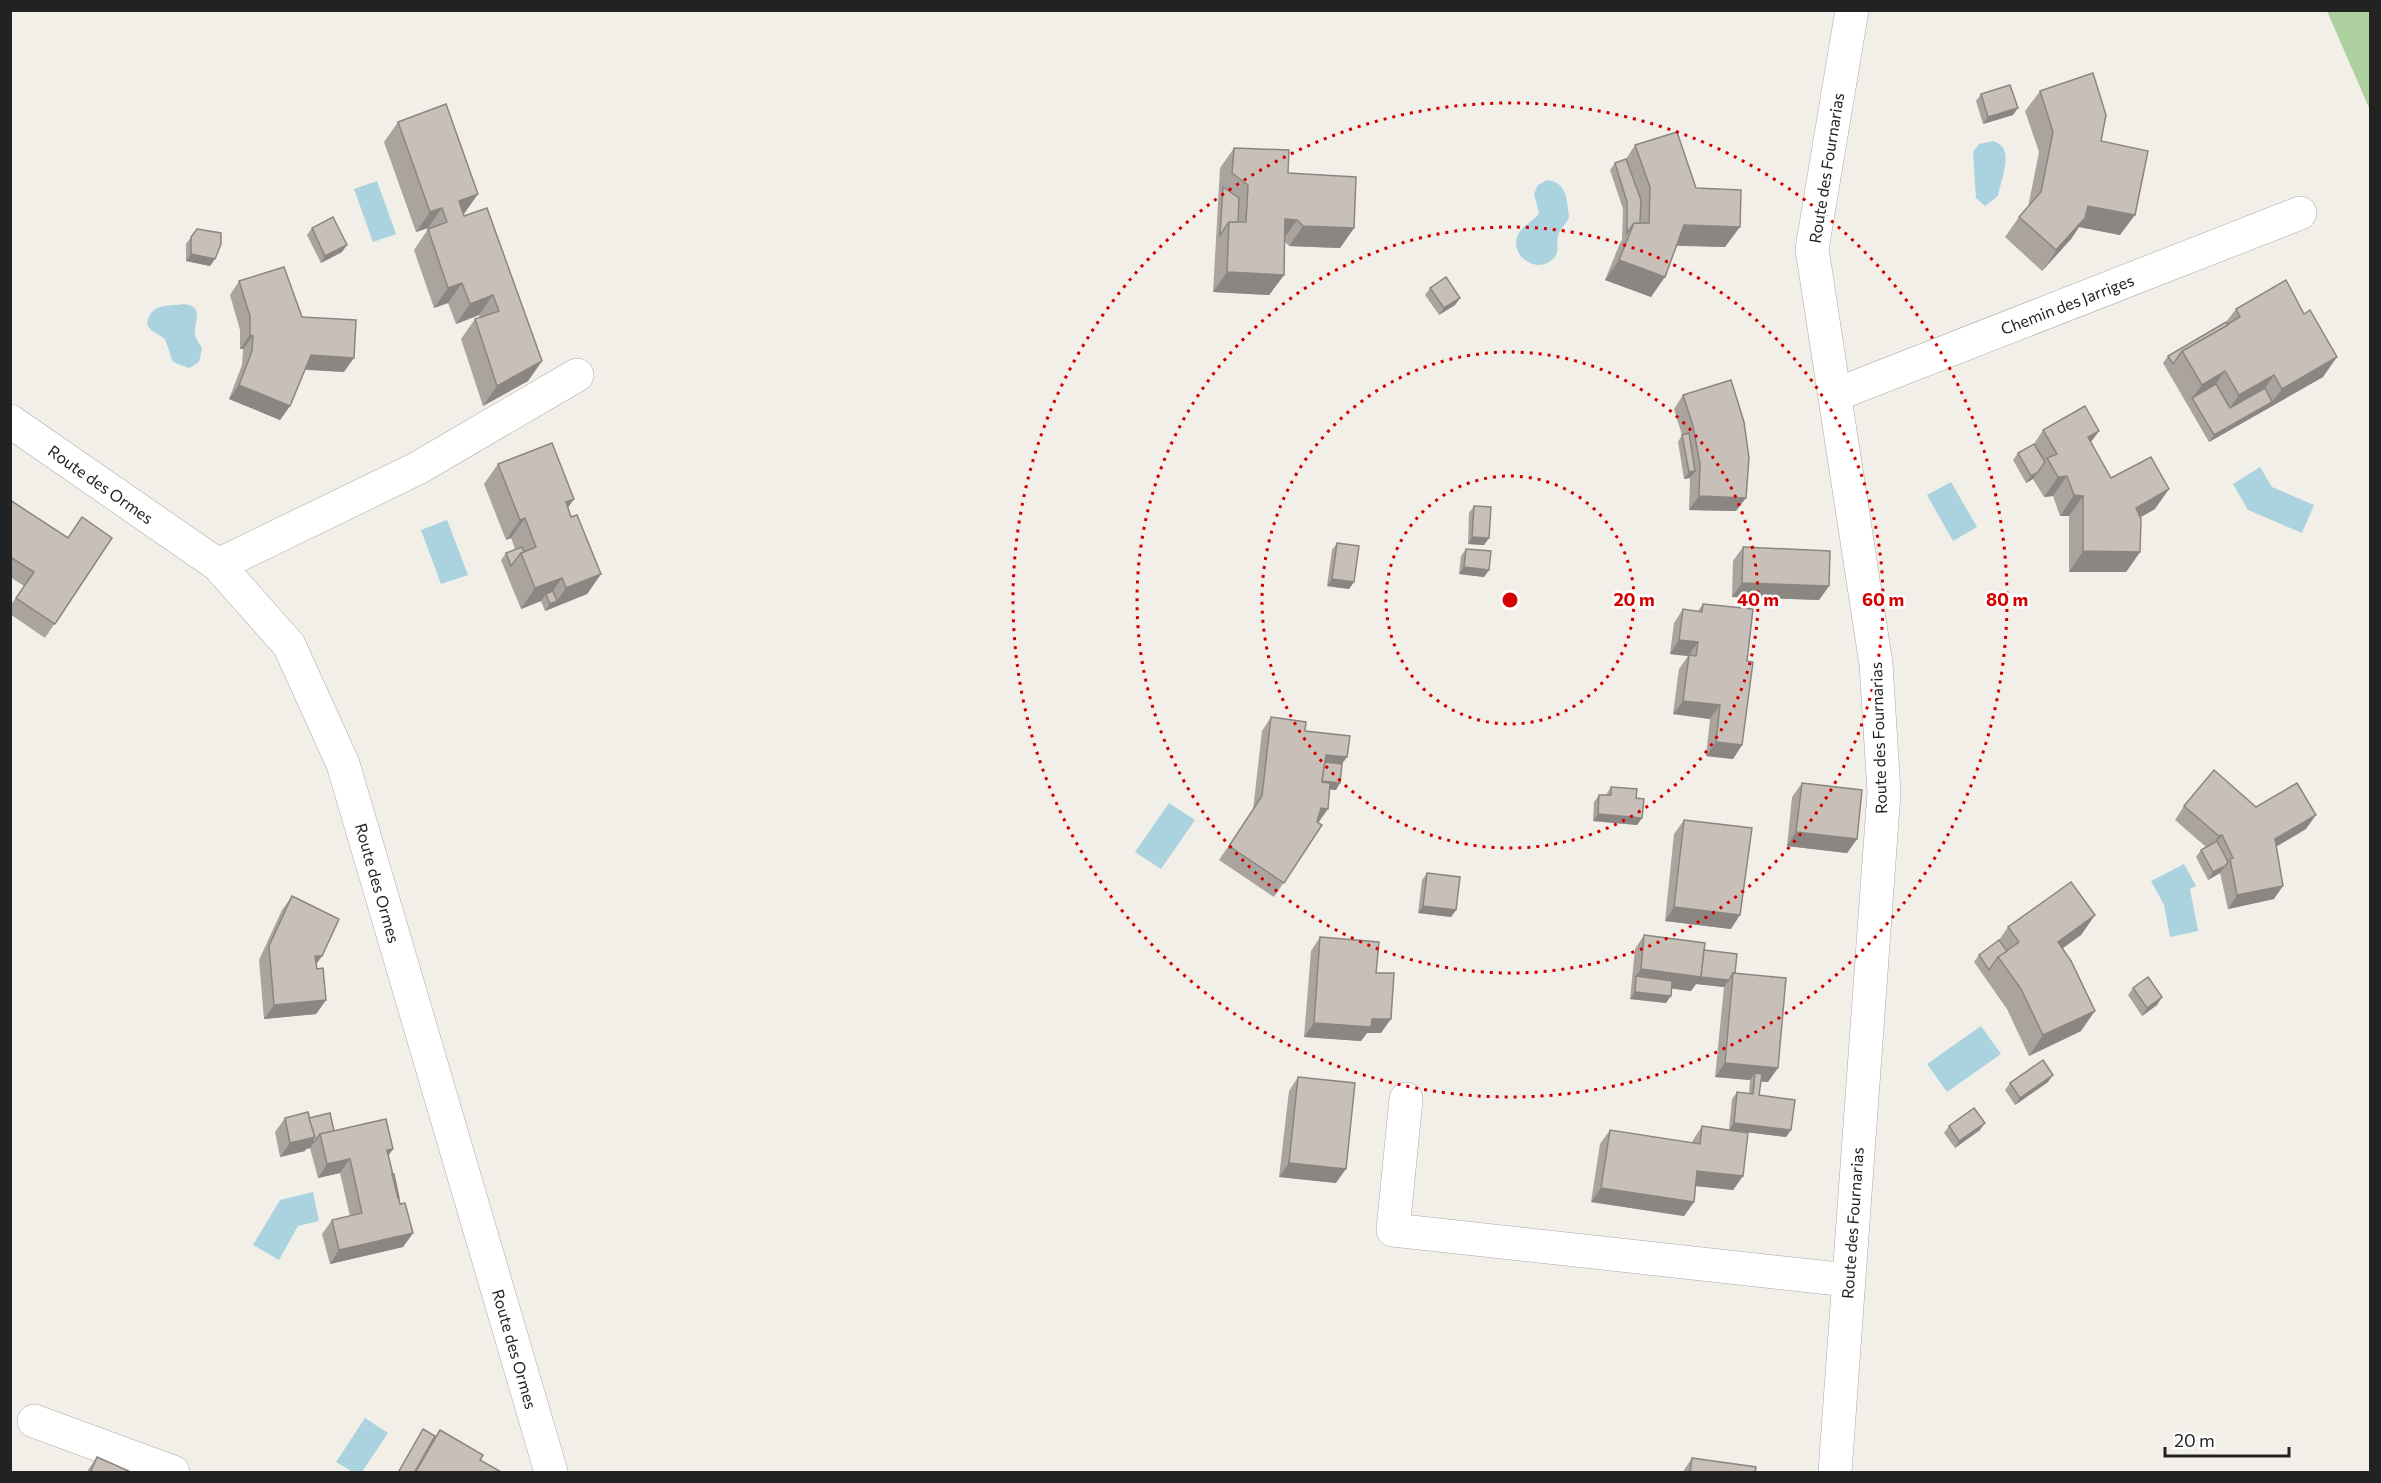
<svg xmlns="http://www.w3.org/2000/svg" width="2381" height="1483" font-family="Commissioner,sans-serif">
  <rect width="100%" height="100%" fill="#f2efe9"/>
  <path fill="#add19e" d="M2327 11H2370V110Z"/>
  <g fill="#aad3df">
    <path d="M1993 141C2016 147 2001 179 1998 196L1985 206 1976 198 1973 152 1979 144Z"/>
    <path d="M1547 180C1567 182 1567 200 1569 217 1567 223 1562 227 1559 233 1555 242 1561 251 1553 259 1538 274 1511 258 1517 237 1521 226 1533 222 1539 213L1534 194 1538 185Z"/>
    <path d="M377 181 396 234 373 242 354 189Z"/>
    <path d="M184 304C206 307 193 322 195 335 196 339 199 344 202 348L199 362 189 368 173 362 165 339 151 330 147 324C151 302 167 307 184 304Z"/>
    <path d="M2260 467 2272 487 2314 505 2302 533 2248 510 2233 484Z"/>
    <path d="M1951 482 1977 527 1953 541 1927 495Z"/>
    <path d="M447 520 468 575 441 584 421 530Z"/>
    <path d="M1169 803 1195 820 1161 869 1135 852Z"/>
    <path d="M2184 864 2196 886 2190 889 2198 931 2170 937 2164 905 2151 881Z"/>
    <path d="M1981 1026 2001 1054 1947 1092 1927 1064Z"/>
    <path d="M313 1192 319 1221 298 1226 279 1260 253 1245 280 1200Z"/>
    <path d="M365 1418 388 1433 362 1472H353L336 1462Z"/>
  </g>
  <g fill="none" stroke-linecap="round" stroke-linejoin="round">
    <g stroke="#a9a9a9" stroke-width="34">
      <g id="minor">
        <path d="M1835 395 2300 213"/>
        <path d="M10 421 218 565 289 645 343 764 551 1472"/>
        <path d="M218 565 418 468 577 375"/>
        <path d="M1406 1099 1393 1230 1848 1280"/>
        <path d="M34 1421 173 1472"/>
        <path d="M1835 1472 1884 792 1876 664 1812 249 1852 10"/>
      </g>
    </g>
    <use href="#minor" stroke="#fff" stroke-width="33"/>
  </g>
  <g fill="#aba49e">
    <path d="M2040 91 2101 141 2120 235 2079 227 2071 239 2042 271 2005 237 2019 217 2028 207 2039 152 2025 111Z"/>
    <path d="M1981 94 2013 115 1983 124 1976 101Z"/>
    <path d="M398 122 464 214V215L542 361 528 381 483 406 461 339 475 319 480 318 479 315 456 324 448 303 434 308 414 250 428 229V228L416 232 384 142Z"/>
    <path d="M1635 145 1696 188 1725 247 1677 246 1651 297 1605 280 1620 243 1622 240 1623 209 1610 170 1615 163 1626 159Z"/>
    <path d="M1234 148 1288 173 1354 228 1340 248 1289 246 1285 242 1284 275 1269 295 1213 292 1220 168Z"/>
    <path d="M312 228 342 252 321 263 307 235Z"/>
    <path d="M197 229 215 259 210 266 186 261V244Z"/>
    <path d="M239 281 302 317 344 372 305 370 290 406 280 420 229 399 242 365 243 349H240V330L230 295Z"/>
    <path d="M1430 288 1460 298 1455 305 1439 315 1425 295Z"/>
    <path d="M2236 309 2323 377 2209 442 2163 363 2168 356 2226 322Z"/>
    <path d="M1683 395 1736 511 1689 510 1690 478 1684 479 1678 442 1682 435 1674 409Z"/>
    <path d="M2043 430 2099 431 2091 442 2111 478 2155 509 2140 517V552L2126 572H2069V516H2060L2053 496 2044 497 2033 479 2026 483 2013 460 2018 453 2034 444Z"/>
    <path d="M498 464 568 508 571 517 601 574 587 594 545 611 541 601 521 609 501 560 506 553 515 549 511 538 506 540 484 484Z"/>
    <path d="M10 500 67 538H112L45 638 10 614V606L24 586 10 577Z"/>
    <path d="M1474 506 1489 538 1484 545 1468 544 1469 513Z"/>
    <path d="M1337 543 1354 582 1349 589 1327 586 1332 550Z"/>
    <path d="M1743 547 1829 586 1819 600 1732 597 1733 561Z"/>
    <path d="M1466 549 1489 570 1484 577 1459 574 1461 556Z"/>
    <path d="M1703 604 1747 661 1742 745 1733 759 1706 756 1710 719 1673 714 1679 669 1688 656 1670 654 1674 623 1683 609 1698 611Z"/>
    <path d="M1271 717 1305 731 1342 764 1336 790 1329 789 1318 823 1322 825 1274 897 1219 860 1253 810 1262 731Z"/>
    <path d="M1802 783 1857 839 1847 853 1787 846 1792 797Z"/>
    <path d="M1611 787 1636 798 1642 818 1637 825 1593 821 1594 802 1599 795H1606Z"/>
    <path d="M2184 806 2306 829 2276 847 2274 899 2228 909 2220 873 2208 880 2196 857 2201 850 2206 847 2175 820Z"/>
    <path d="M1684 820 1731 929 1665 921 1674 834Z"/>
    <path d="M1427 873 1456 910 1451 917 1418 913 1422 880Z"/>
    <path d="M292 896 322 956 316 964 326 1000 316 1014 264 1019 259 960 282 910Z"/>
    <path d="M2095 915 2081 935 2062 949 2081 1031 2029 1056 2007 1009 1974 962 1979 955 1999 940 2008 927Z"/>
    <path d="M1644 935 1704 950 1735 973 1768 1082 1761 1081 1759 1095 1791 1130 1786 1137 1729 1130 1743 1176 1733 1190 1695 1186 1694 1202 1684 1216 1591 1202 1600 1144 1610 1130 1692 1143 1693 1140 1702 1126 1729 1130 1732 1099 1737 1092 1749 1093 1750 1080 1715 1077 1724 987 1696 984 1691 991 1671 988 1666 1003 1630 999 1635 949Z"/>
    <path d="M1320 937 1376 973 1381 1033H1367L1361 1041 1304 1037 1311 951Z"/>
    <path d="M2133 988 2162 997 2157 1005 2142 1016 2128 995Z"/>
    <path d="M1298 1077 1336 1183 1279 1177 1289 1091Z"/>
    <path d="M2048 1082 2015 1105 2005 1090 2010 1083Z"/>
    <path d="M285 1118H309L334 1131 393 1149 388 1156 399 1198V1199L400 1204 413 1233 403 1247 330 1264 322 1234 332 1220 350 1216 340 1173 318 1178 310 1148 306 1149 305 1151 280 1157 275 1132Z"/>
    <path d="M1949 1126 1980 1130 1955 1148 1944 1133Z"/>
    <path d="M423 1429 435 1437 440 1430 480 1460 503 1473H397Z"/>
    <path d="M97 1457 133 1473H86Z"/>
    <path d="M1692 1458 1755 1473H1682Z"/>
  </g>
  <g fill="#8b8681">
    <path d="M2018 108 2013 115 1983 124 1988 117Z"/>
    <path d="M478 194 464 214 446 221 459 201Z"/>
    <path d="M2088 206 2135 215 2120 235 2079 227 2071 239 2042 271Z"/>
    <path d="M442 208 428 228 416 232 430 212Z"/>
    <path d="M1285 219 1297 220 1283 240Z"/>
    <path d="M1684 225 1740 227 1725 247 1670 245Z"/>
    <path d="M1303 226 1354 228 1340 248 1289 246Z"/>
    <path d="M347 245 342 252 321 263 325 256Z"/>
    <path d="M191 254 215 259 210 266 186 261Z"/>
    <path d="M1619 260 1665 277 1651 297 1605 280Z"/>
    <path d="M1227 272 1284 275 1269 295 1213 292Z"/>
    <path d="M462 283 448 303 434 308 448 288Z"/>
    <path d="M493 295 479 315 456 324 470 304Z"/>
    <path d="M1460 298 1455 305 1439 315 1444 308Z"/>
    <path d="M250 335 253 336 243 349H240Z"/>
    <path d="M311 355 354 358 344 372 301 369Z"/>
    <path d="M2337 357 2323 377 2209 442 2214 435 2272 402 2282 389Z"/>
    <path d="M542 361 528 381 483 406 497 386Z"/>
    <path d="M2225 371 2211 391 2192 398 2202 385Z"/>
    <path d="M2274 375 2260 395 2225 415 2239 395Z"/>
    <path d="M239 385 290 406 280 420 229 399Z"/>
    <path d="M2099 431 2084 451 2088 437Z"/>
    <path d="M1695 471 1690 478 1684 479 1689 472Z"/>
    <path d="M2038 472 2033 479 2026 483 2031 476Z"/>
    <path d="M2067 476 2053 496 2044 497 2058 477Z"/>
    <path d="M2169 489 2155 509 2122 528 2136 508Z"/>
    <path d="M2074 495 2083 496 2069 516H2060Z"/>
    <path d="M1699 496 1746 498 1736 511 1689 510Z"/>
    <path d="M574 499 560 519 566 502Z"/>
    <path d="M525 518 511 538 506 540 520 520Z"/>
    <path d="M1472 537 1489 538 1484 545 1468 544Z"/>
    <path d="M2083 551 2140 552 2126 572H2069Z"/>
    <path d="M1464 567 1489 570 1484 577 1459 574Z"/>
    <path d="M601 574 587 594 545 611 550 604 557 601 566 588Z"/>
    <path d="M562 578 548 598 546 594 541 601 521 609 535 588Z"/>
    <path d="M1332 579 1354 582 1349 589 1327 586Z"/>
    <path d="M1742 583 1829 586 1819 600 1732 597Z"/>
    <path d="M1679 640 1698 642 1688 656 1670 654Z"/>
    <path d="M1683 701 1720 705 1710 719 1673 714Z"/>
    <path d="M1716 742 1742 745 1733 759 1706 756Z"/>
    <path d="M1326 755 1347 757 1337 771 1320 769Z"/>
    <path d="M1319 781 1340 783 1336 790 1314 788Z"/>
    <path d="M1321 808 1328 809 1318 823 1311 822Z"/>
    <path d="M1598 814 1642 818 1637 825 1593 821Z"/>
    <path d="M2316 815 2306 829 2265 853 2275 839Z"/>
    <path d="M1796 832 1857 839 1847 853 1787 846Z"/>
    <path d="M2222 835 2212 848 2209 850 2219 836Z"/>
    <path d="M2225 866 2220 873 2208 880 2213 872Z"/>
    <path d="M2283 886 2274 899 2228 909 2237 895Z"/>
    <path d="M1423 906 1456 910 1451 917 1418 913Z"/>
    <path d="M1674 907 1740 915 1731 929 1665 921Z"/>
    <path d="M2095 915 2081 935 2043 962 2058 942Z"/>
    <path d="M315 956H322L312 970Z"/>
    <path d="M1641 969 1729 980 1724 987 1696 984 1691 991 1635 984 1636 976Z"/>
    <path d="M1635 992 1671 996 1666 1003 1630 999Z"/>
    <path d="M2162 997 2157 1005 2142 1016 2147 1008Z"/>
    <path d="M326 1000 316 1014 264 1019 274 1005Z"/>
    <path d="M2095 1011 2081 1031 2029 1056 2043 1035Z"/>
    <path d="M1372 1019H1391L1381 1033H1367L1361 1041 1304 1037 1314 1023Z"/>
    <path d="M1725 1063 1778 1068 1768 1082 1754 1081 1755 1073 1750 1080 1715 1077Z"/>
    <path d="M2053 1075 2048 1082 2015 1105 2020 1098Z"/>
    <path d="M1734 1123 1791 1130 1786 1137 1729 1130Z"/>
    <path d="M1985 1123 1980 1130 1955 1148 1959 1141Z"/>
    <path d="M315 1137V1141L310 1148 306 1149 305 1151 280 1157 290 1143Z"/>
    <path d="M393 1149 383 1163 387 1150Z"/>
    <path d="M350 1159 340 1173 318 1178 327 1164Z"/>
    <path d="M1289 1163 1346 1169 1336 1183 1279 1177Z"/>
    <path d="M1697 1171 1743 1176 1733 1190 1687 1185Z"/>
    <path d="M1601 1188 1694 1202 1684 1216 1591 1202Z"/>
    <path d="M413 1233 403 1247 330 1264 339 1250Z"/>
  </g>
  <g fill="#c7bfb8" stroke="#8b8681" stroke-width="1.5">
    <path d="M2093 73 2106 115 2101 141 2148 151 2135 215 2088 206 2085 218 2056 250 2019 217 2041 192 2053 132 2040 91Z"/>
    <path d="M2010 85 2018 108 1988 117 1981 94Z"/>
    <path d="M446 104 478 194 459 201 464 216 487 208 542 361 497 386 475 319 499 311 493 295 470 304 462 283 448 288 428 229 447 222 442 208 430 212 398 122Z"/>
    <path d="M1677 132 1696 188 1741 190 1740 227 1684 225 1665 277 1619 260 1634 223H1649L1650 187 1635 145Z"/>
    <path d="M1234 148 1289 150 1288 173 1356 177 1354 228 1303 226 1297 220 1285 219 1284 275 1227 272 1229 222H1246L1248 185 1232 173Z"/>
    <path d="M1626 159 1641 200 1640 223H1634L1627 233V202L1615 163Z"/>
    <path d="M1223 187 1239 198 1238 222H1229L1220 235Z"/>
    <path d="M333 217 347 245 325 256 312 228Z"/>
    <path d="M197 229 221 233V244L215 259 191 254V237Z"/>
    <path d="M284 267 302 317 356 320 354 358 311 355 290 406 239 385 252 351 253 336 250 335V316L239 281Z"/>
    <path d="M1446 277 1460 298 1444 308 1430 288Z"/>
    <path d="M2286 280 2304 314 2310 310 2337 357 2282 389 2274 375 2239 395 2225 371 2202 385 2182 351 2240 317 2236 309Z"/>
    <path d="M2226 322 2228 325 2182 351 2173 364 2168 356Z"/>
    <path d="M1731 380 1744 422 1749 458 1746 498 1699 496 1700 464 1693 426 1683 395Z"/>
    <path d="M2216 384 2230 408 2265 388 2272 402 2214 435 2192 398Z"/>
    <path d="M2085 406 2099 431 2088 437 2111 478 2151 457 2169 489 2136 508 2141 519 2140 552 2083 551V496L2074 495 2067 476 2058 477 2047 458 2057 454 2043 430Z"/>
    <path d="M1689 433 1695 471 1689 472 1682 435Z"/>
    <path d="M552 443 574 499 566 502 571 517 577 515 601 574 566 588 562 578 535 588 521 553 536 547 525 518 520 520 498 464Z"/>
    <path d="M2034 444 2045 462 2038 472 2031 476 2018 453Z"/>
    <path d="M10 500 68 538 82 517 112 538 55 624 16 598 34 572 10 557Z"/>
    <path d="M1474 506 1491 507 1489 538 1472 537Z"/>
    <path d="M1337 543 1359 546 1354 582 1332 579Z"/>
    <path d="M522 547 524 552 521 553 511 566 506 553Z"/>
    <path d="M1743 547 1830 551 1829 586 1742 583Z"/>
    <path d="M1466 549 1491 551 1489 570 1464 567Z"/>
    <path d="M553 591 557 601 550 604 546 594Z"/>
    <path d="M1703 604 1753 609 1747 661 1753 662 1742 745 1716 742 1720 705 1683 701 1689 655 1696 656 1698 642 1679 640 1683 609 1702 612Z"/>
    <path d="M1271 717 1306 722 1305 731 1350 736 1347 757 1326 755 1322 782 1330 783 1328 809 1321 808 1317 822 1322 825 1284 883 1229 846 1262 796Z"/>
    <path d="M1325 762 1342 764 1340 783 1322 781Z"/>
    <path d="M2214 770 2256 807 2297 783 2316 815 2275 839 2283 886 2237 895 2230 859 2233 858 2222 835 2219 836 2184 806Z"/>
    <path d="M1802 783 1862 790 1857 839 1796 832Z"/>
    <path d="M1611 787 1637 789 1636 798 1644 799 1642 818 1598 814 1599 795H1611Z"/>
    <path d="M1684 820 1752 828 1740 915 1674 907Z"/>
    <path d="M2217 841 2228 862 2225 866 2213 872 2201 850Z"/>
    <path d="M1427 873 1460 877 1456 910 1423 906Z"/>
    <path d="M2071 882 2095 915 2058 942 2071 961 2095 1011 2043 1035 2021 989 1998 957 2019 942 2008 927Z"/>
    <path d="M292 896 339 919 322 956H315L317 969 323 968 326 1000 274 1005 269 946Z"/>
    <path d="M1644 935 1705 943 1701 977 1641 969Z"/>
    <path d="M1320 937 1379 942 1376 973H1394L1391 1019H1372L1371 1027 1314 1023Z"/>
    <path d="M1999 940 2007 951 1998 957 1989 970 1979 955Z"/>
    <path d="M1704 950 1737 954 1735 973H1733L1729 980 1701 977Z"/>
    <path d="M1733 973 1786 978 1778 1068 1725 1063Z"/>
    <path d="M1636 976 1672 981 1671 996 1635 992Z"/>
    <path d="M2148 977 2162 997 2147 1008 2133 988Z"/>
    <path d="M2043 1060 2053 1075 2020 1098 2010 1083Z"/>
    <path d="M1755 1073 1762 1074 1759 1095 1795 1100 1791 1130 1734 1123 1737 1092 1753 1094Z"/>
    <path d="M1298 1077 1355 1083 1346 1169 1289 1163Z"/>
    <path d="M1974 1108 1985 1123 1959 1141 1949 1126Z"/>
    <path d="M308 1112 315 1137 290 1143 285 1118Z"/>
    <path d="M330 1113 334 1131 320 1134 315 1141 311 1142 315 1137 309 1118Z"/>
    <path d="M386 1119 393 1149 387 1150 400 1204 405 1203 413 1233 339 1250 332 1220 362 1213 350 1159 327 1164 320 1134Z"/>
    <path d="M1702 1126 1748 1133 1743 1176 1697 1171 1694 1202 1601 1188 1610 1130 1700 1144Z"/>
    <path d="M392 1174H394L399 1198H398Z"/>
    <path d="M423 1429 435 1436 414 1473H398Z"/>
    <path d="M440 1430 483 1455 480 1460 503 1473H415Z"/>
    <path d="M97 1457 133 1473H90Z"/>
    <path d="M1692 1458 1756 1467 1755 1473H1690Z"/>
  </g>
  <g fill="none" stroke="#d40000" stroke-width="3" stroke-dasharray="3 6">
    <circle cx="1510" cy="600" r="124"/>
    <circle cx="1510" cy="600" r="248"/>
    <circle cx="1510" cy="600" r="373"/>
    <circle cx="1510" cy="600" r="497"/>
  </g>
  <g text-anchor="middle" dominant-baseline="central" stroke-width="5" stroke-linejoin="round" paint-order="stroke">
    <g font-size="16" fill="#222" stroke="#fff">
      <text transform="translate(1826 168) rotate(-81)">Route des Fournarias</text>
      <text transform="translate(2067 304) rotate(-21)">Chemin des Jarriges</text>
      <text transform="translate(101 484) rotate(35)">Route des Ormes</text>
      <text transform="translate(1878 738) rotate(-92)">Route des Fournarias</text>
      <text transform="translate(378 883) rotate(74)">Route des Ormes</text>
      <text transform="translate(1852 1223) rotate(-86)">Route des Fournarias</text>
      <text transform="translate(515 1349) rotate(74)">Route des Ormes</text>
    </g>
  </g>
  <circle cx="1510" cy="600" r="9" fill="#d40000" stroke="#fff" stroke-width="3"/>
  <g font-size="18" text-anchor="middle" font-weight="bold" fill="#d40000" stroke="#fff" stroke-width="5" stroke-linejoin="round" paint-order="stroke">
    <text x="1634" y="606">20 m</text>
    <text x="1758" y="606">40 m</text>
    <text x="1883" y="606">60 m</text>
    <text x="2007" y="606">80 m</text>
  </g>
  <rect width="2381" height="1483" fill="none" stroke="#222222" stroke-width="24"/>
  <path d="M2165 1447v9h124v-9" fill="none" stroke="#222222" stroke-width="3"/>
  <text x="2174" y="1447" font-size="18" fill="#222222" stroke="#ffffff" stroke-width="4.5" paint-order="stroke">20 m</text>
</svg>
